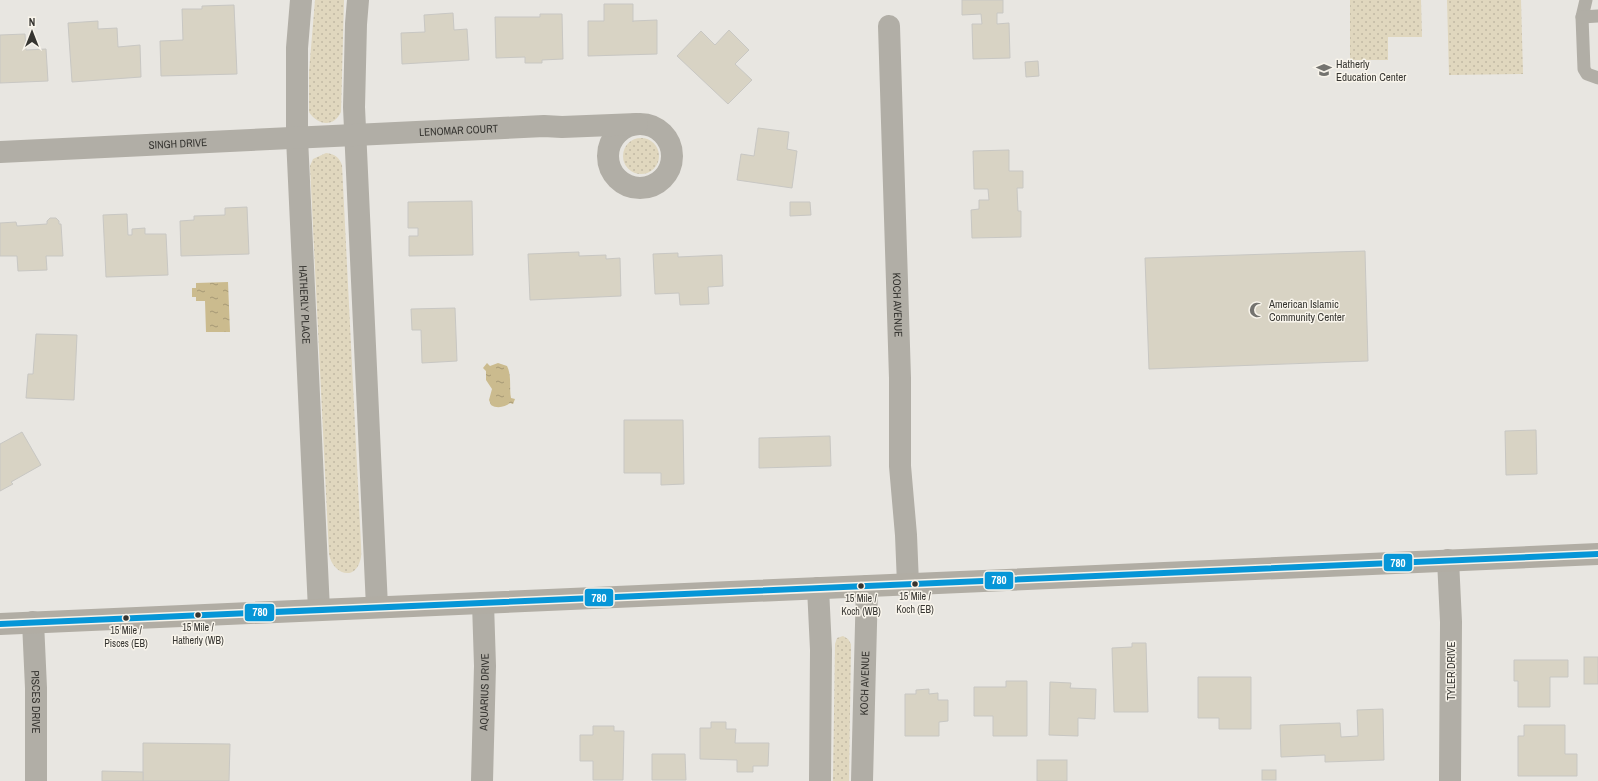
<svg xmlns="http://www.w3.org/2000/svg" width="1598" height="781" font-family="'Archivo Narrow',sans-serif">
  <defs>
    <pattern id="grass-dots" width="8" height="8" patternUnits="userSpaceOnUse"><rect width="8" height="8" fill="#e0d7be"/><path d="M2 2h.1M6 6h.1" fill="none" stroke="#c1b9a4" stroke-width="1.8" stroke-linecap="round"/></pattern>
    <pattern id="water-ripples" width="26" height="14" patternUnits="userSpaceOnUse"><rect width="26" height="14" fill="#cbbb8e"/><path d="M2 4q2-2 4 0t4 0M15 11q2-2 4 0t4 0" fill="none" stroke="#a69975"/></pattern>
  </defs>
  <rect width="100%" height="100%" fill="#e8e6e1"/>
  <g fill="url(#grass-dots)">
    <path d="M315 0H344L341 112C334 127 318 126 309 112V72Z"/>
    <path d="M1350 0H1421L1422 37H1388V60H1350Z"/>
    <path d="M1447 0H1521L1523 74 1449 75Z"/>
    <circle cx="641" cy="156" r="18"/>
    <path d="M326 153C335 154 339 157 342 165L361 545C361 550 362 556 360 561 354 582 332 573 329 554L310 166 313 159Z"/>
    <path d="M843 636 848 639 851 644 849 781H833L835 644 837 638Z"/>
  </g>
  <g fill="url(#water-ripples)">
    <path d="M228 282 230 332H206L205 301H196V297H192V288H196V283Z"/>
    <path d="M487 363 490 366 498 363 507 366C512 376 509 388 511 398L515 399 513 404 510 403C505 407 497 409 491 405L489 400 492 389 486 380V371L483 368Z"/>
  </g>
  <g fill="#d8d3c4" stroke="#c8c7c3">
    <path d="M962 0H1003V13H997V24L1009 23 1010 58 973 59 972 24H982L981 14 962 15Z"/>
    <path d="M604 4H633V22V21L657 20V54L588 56V21H604Z"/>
    <path d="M234 5 237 74 161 76 160 41 183 40 182 9H202V6Z"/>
    <path d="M453 13 454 30 467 29 469 60 402 64 401 33 425 32 424 15Z"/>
    <path d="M540 14H562L563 59 542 60V63H525V57L496 58 495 17H540Z"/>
    <path d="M98 21V29L117 28 118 47 140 45 141 77 72 82 68 23Z"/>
    <path d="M729 30 749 50 735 64 752 80 728 104 677 56 701 31 715 45Z"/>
    <path d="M25 34 26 50 46 49 48 81 0 83V35Z"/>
    <path d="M1038 61 1039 76 1026 77 1025 62Z"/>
    <path d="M758 128 789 132 787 149 797 151 792 188 737 180 741 154 754 156Z"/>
    <path d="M1009 150V171H1023V188H1017L1018 211H1021V237L972 238 971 210 979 209V200H989L988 189H974L973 151Z"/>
    <path d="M472 201 473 255 409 256V236H418V228H408V202Z"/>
    <path d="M790 202H810L811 215 790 216Z"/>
    <path d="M247 207 249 254 181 256 180 221 194 220V216L225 215V208Z"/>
    <path d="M127 214 128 235H132V229L145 228V234H166L168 275 106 277 103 215Z"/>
    <path d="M50 218H56L59 221V224H61L63 256H46L47 270 18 271 17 256H0V223L16 222 17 226 47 224V221Z"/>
    <path d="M1365 251 1368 361 1149 369 1145 258Z"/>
    <path d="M579 252V256L606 255V259L620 258 621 296 530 300 528 254Z"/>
    <path d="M678 253V257L722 255 723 286 708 287 709 304 680 305 679 293 655 294 653 254Z"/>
    <path d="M455 308 457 361 422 363 421 330H412L411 309Z"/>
    <path d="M36 334 77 335 74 400 26 398 28 374H33Z"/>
    <path d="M624 420H683L684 484 661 485V473H624Z"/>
    <path d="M1536 430 1537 474 1506 475 1505 431Z"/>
    <path d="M22 432 41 465 11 482 13 484 0 491V444Z"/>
    <path d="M830 436 831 466 759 468V438Z"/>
    <path d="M1132 643H1146L1148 712H1114L1112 648 1132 647Z"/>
    <rect x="1584" y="657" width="14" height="27"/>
    <path d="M1514 660H1568V677H1550V707H1518V681H1514Z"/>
    <path d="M1198 677H1251V729H1219V718H1198Z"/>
    <path d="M1006 681H1027V736H993V716H974V687H1006Z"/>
    <path d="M1050 682 1071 683 1070 688 1096 689 1095 719 1078 718V736L1049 735Z"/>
    <path d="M929 689V694L938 693V700H948V721L939 722V736H905V694H916V690Z"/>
    <path d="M1383 709 1384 760 1325 762V755L1281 757 1280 725 1340 723 1341 737 1358 736 1357 710Z"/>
    <path d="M711 722H726V729H736L735 743H769L768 766H753V772H737V760L700 759V728H711Z"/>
    <path d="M1524 725H1565V754H1577V776H1518V736H1524Z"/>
    <path d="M593 726H614V731H624L623 780H593V761H580V735H593Z"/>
    <path d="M143 743 230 744 229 781H143Z"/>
    <path d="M652 754H685L686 780H652Z"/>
    <rect x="1037" y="760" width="30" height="21"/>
    <rect x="1262" y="770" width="14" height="10"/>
    <path d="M102 771 143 772V781H102Z"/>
  </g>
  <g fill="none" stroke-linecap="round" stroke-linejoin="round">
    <g stroke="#b1aea6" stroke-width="13">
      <path d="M1586 0 1582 17 1584 69 1587 74 1598 78"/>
      <path d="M1582 17 1598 16"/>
    </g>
    <g stroke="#b1aea6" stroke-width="22">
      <path id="s1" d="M301 0 297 48V138L319 610"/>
      <path d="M358 0 356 24 354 107 377 607"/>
      <path id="s2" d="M889 26 900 378V466L906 535 908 584"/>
      <circle cx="640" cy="156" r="32"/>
      <path id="s3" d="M0 152 544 126 562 127 637 124"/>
      <path d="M1448 560 1451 622 1450 781"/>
      <path d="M818 588 821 650 820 781"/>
      <path id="s4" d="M33 622 36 688V781"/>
      <path id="s5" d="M482 781 485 666 483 603"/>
      <path id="s6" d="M862 781 867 586"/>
    </g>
    <path stroke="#b1ada4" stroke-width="22" d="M0 624 1598 554"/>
    <g stroke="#f8f4eb" stroke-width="9">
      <path id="bus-1" d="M0 624 1598 554"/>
    </g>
    <use href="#bus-1" stroke="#0696d7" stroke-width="6"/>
  </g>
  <defs>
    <g id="school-bare" transform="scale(1.2)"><path d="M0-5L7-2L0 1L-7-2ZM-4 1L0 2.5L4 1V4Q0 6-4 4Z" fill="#74736f" stroke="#f8f4eb" stroke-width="2.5" paint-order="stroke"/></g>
    <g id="mosque-bare" transform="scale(1.2)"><path d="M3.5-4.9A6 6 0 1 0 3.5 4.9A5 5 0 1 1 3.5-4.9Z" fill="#74736f" stroke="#f8f4eb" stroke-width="2.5" paint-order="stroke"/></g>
  </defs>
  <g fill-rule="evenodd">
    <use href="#school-bare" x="1324" y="70"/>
    <use href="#mosque-bare" x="1257" y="310"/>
  </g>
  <g fill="#363531" stroke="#f8f4eb" stroke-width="1.5">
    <circle cx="915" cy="584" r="3.5"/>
    <circle cx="861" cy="586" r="3.5"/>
    <circle cx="198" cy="615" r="3.5"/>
    <circle cx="126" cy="618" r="3.5"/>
  </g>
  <g text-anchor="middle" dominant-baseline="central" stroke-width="3" stroke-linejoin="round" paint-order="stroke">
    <g font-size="10" fill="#363531" stroke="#f8f4eb">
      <text x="915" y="596">15 Mile /<tspan x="915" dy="13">Koch (EB)</tspan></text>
      <text x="861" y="598">15 Mile /<tspan x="861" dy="13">Koch (WB)</tspan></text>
      <text x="198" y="627">15 Mile /<tspan x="198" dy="13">Hatherly (WB)</tspan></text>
      <text x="126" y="630">15 Mile /<tspan x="126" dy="13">Pisces (EB)</tspan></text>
    </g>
    <g font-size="11" fill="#363531" stroke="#f8f4eb" text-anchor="start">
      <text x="1336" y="64">Hatherly<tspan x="1336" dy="13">Education Center</tspan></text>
      <text x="1269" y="304">American Islamic<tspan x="1269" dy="13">Community Center</tspan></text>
    </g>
    <g font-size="11" fill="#363531" stroke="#f8f4eb">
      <text stroke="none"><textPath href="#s3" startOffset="459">LENOMAR COURT</textPath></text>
      <text stroke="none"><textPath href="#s3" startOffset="178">SINGH DRIVE</textPath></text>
      <text stroke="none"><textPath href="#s1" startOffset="305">HATHERLY PLACE</textPath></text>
      <text stroke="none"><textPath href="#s2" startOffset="279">KOCH AVENUE</textPath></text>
      <text transform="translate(1451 671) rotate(-90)">TYLER DRIVE</text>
      <text stroke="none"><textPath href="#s6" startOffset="98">KOCH AVENUE</textPath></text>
      <text stroke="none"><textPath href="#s5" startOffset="89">AQUARIUS DRIVE</textPath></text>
      <text stroke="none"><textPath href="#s4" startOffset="80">PISCES DRIVE</textPath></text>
    </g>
  </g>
  <g stroke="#f8f4eb" stroke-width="1.5">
    <rect x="1383" y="553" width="30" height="19" rx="4" fill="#0696d7"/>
    <rect x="984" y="571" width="30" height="19" rx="4" fill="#0696d7"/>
    <rect x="584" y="588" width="30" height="19" rx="4" fill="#0696d7"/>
    <rect x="244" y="603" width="31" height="19" rx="4" fill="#0696d7"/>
  </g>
  <g font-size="11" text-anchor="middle" font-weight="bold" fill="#fff">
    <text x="1398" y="567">780</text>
    <text x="999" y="584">780</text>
    <text x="599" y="602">780</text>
    <text x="260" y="616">780</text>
  </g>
  <g transform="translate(32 32)" stroke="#f8f4eb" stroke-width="3" paint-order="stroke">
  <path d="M0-3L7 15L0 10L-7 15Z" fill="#363531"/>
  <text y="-6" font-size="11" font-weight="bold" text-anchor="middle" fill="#363531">N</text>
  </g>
</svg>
